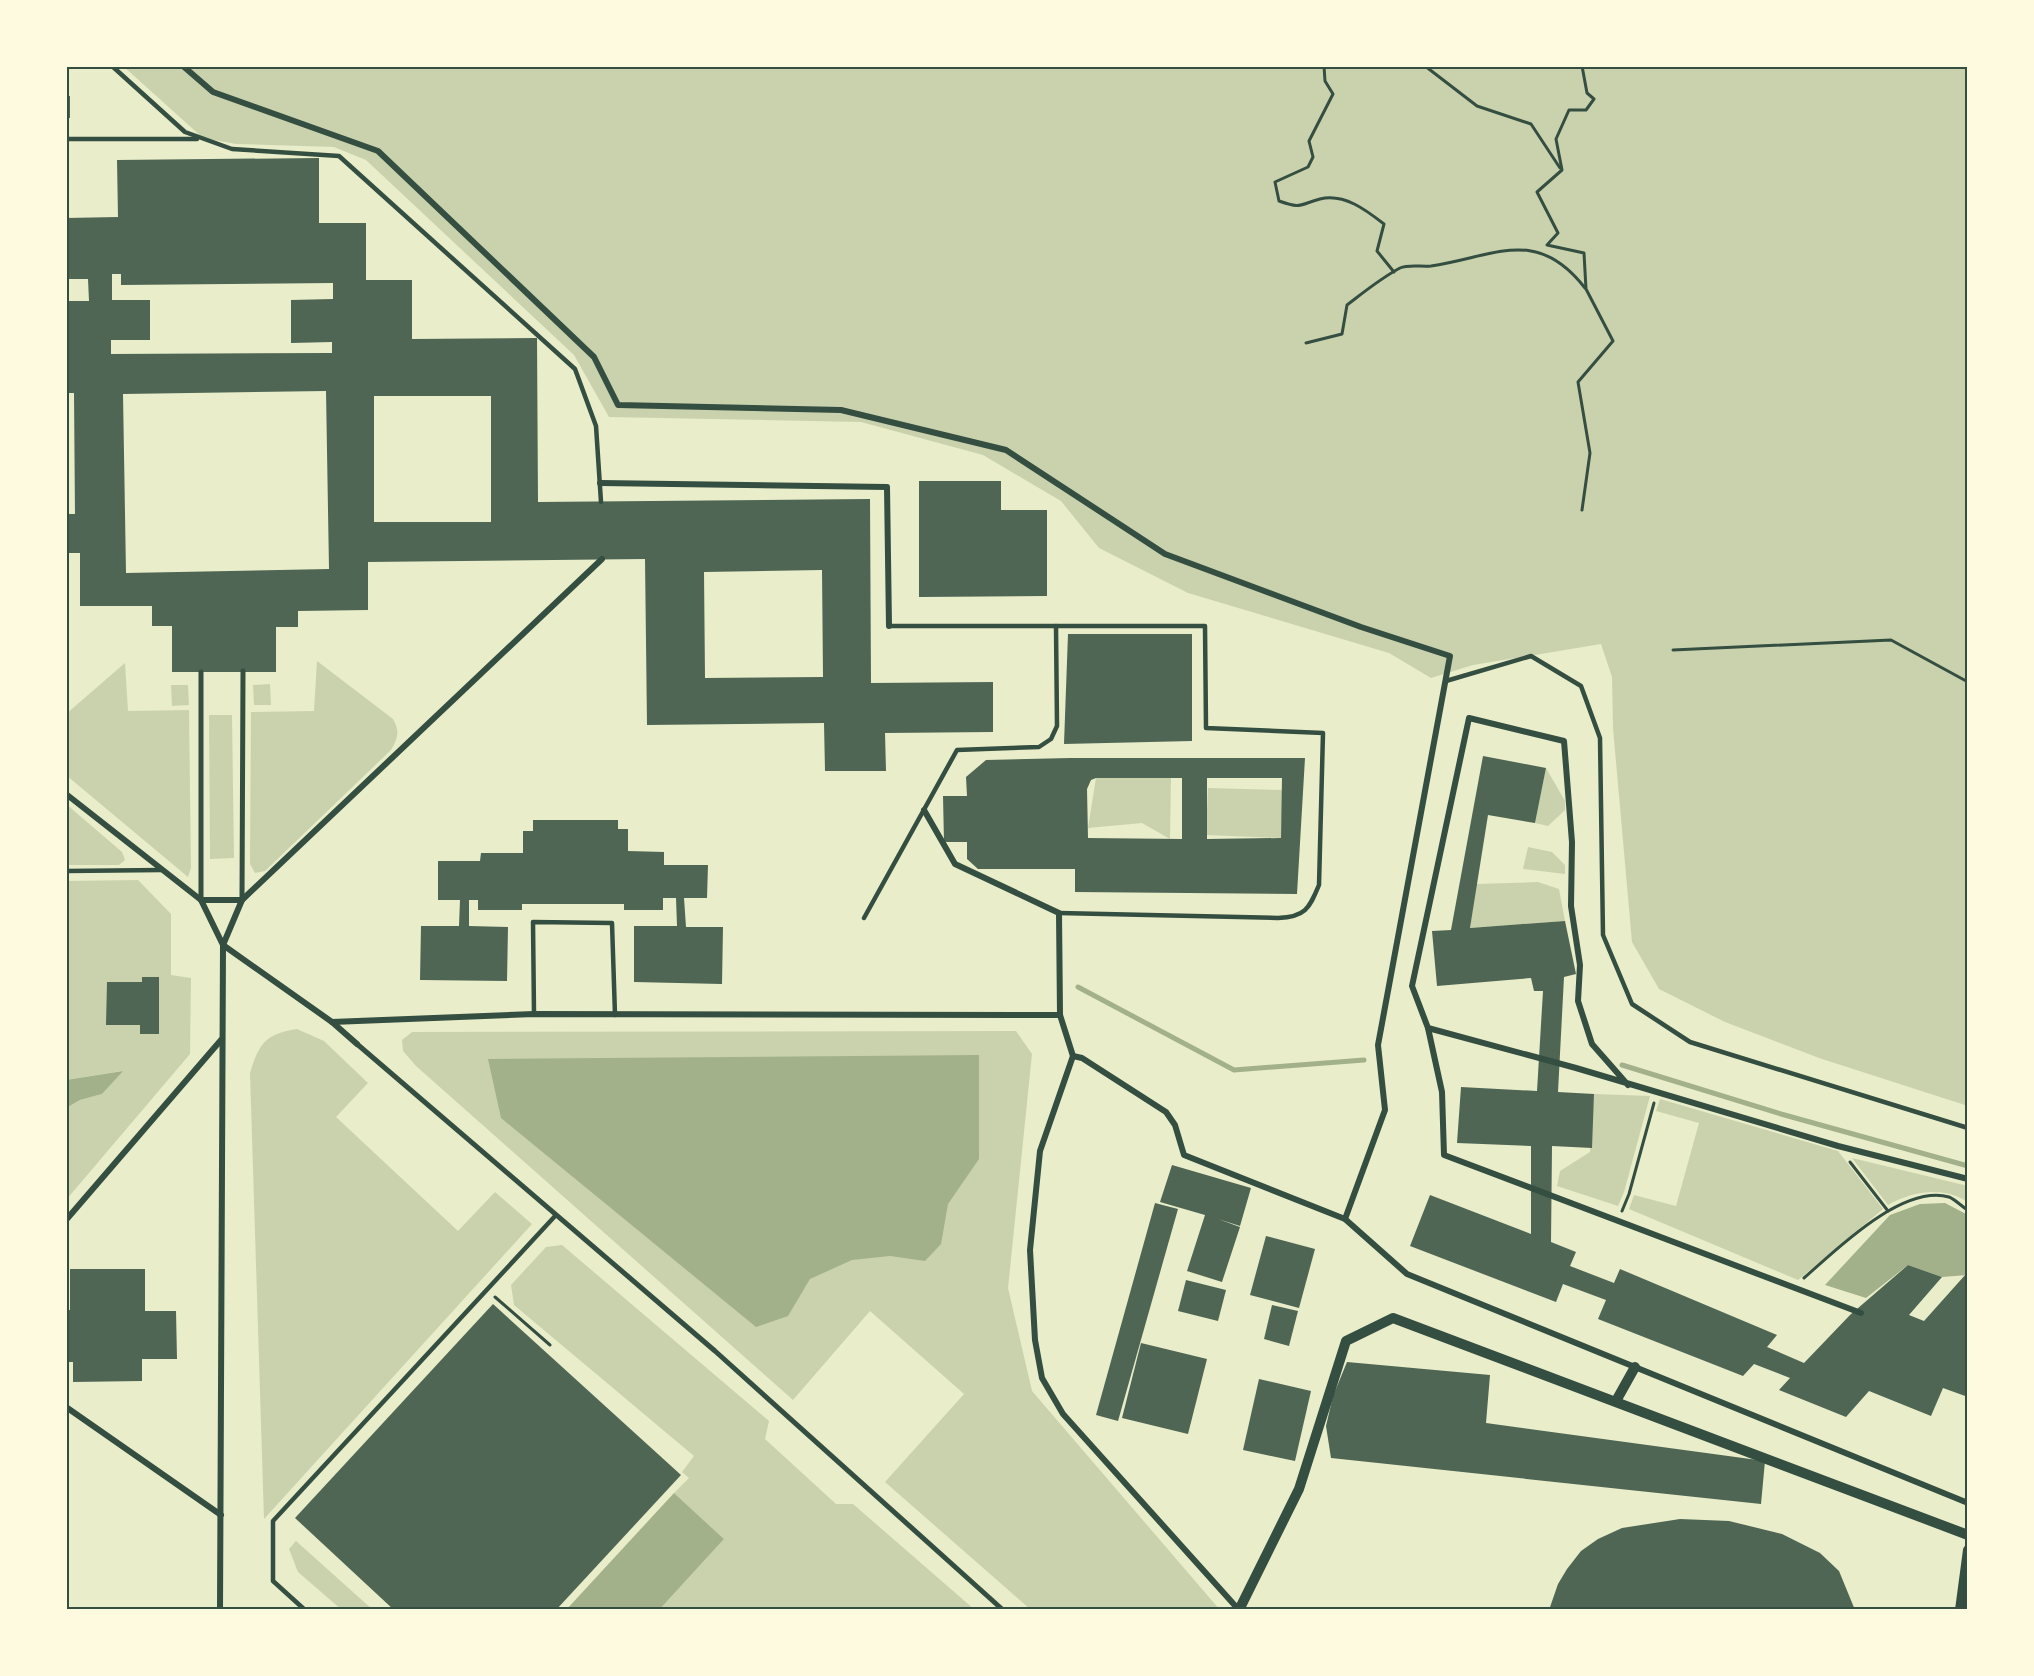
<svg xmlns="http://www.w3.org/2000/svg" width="2034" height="1676" font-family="'Open Sans',sans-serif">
  <rect width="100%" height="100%" fill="#e9edc9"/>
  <g fill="#cad2ad">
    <path d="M123 66H1968V1106L1819 1058 1725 1022 1659 989 1632 942 1613 728 1612 677 1601 644 1473 665 1431 678 1389 653 1188 593 1099 548 1061 501 983 455 861 422 609 417 574 355 366 160 334 147 236 144 203 138Z"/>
    <path d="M317 661 393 719C400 731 398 738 391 750L265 871 255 873 250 864 251 712 314 711Z"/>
    <path d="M125 663 128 711 189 710 191 868 188 877 66 775V714Z"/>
    <path d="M270 684 271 705H254L253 685Z"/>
    <path d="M171 685H188L189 705 172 706Z"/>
    <path d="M209 715H232L234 858 210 859Z"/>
    <path d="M1546 768 1565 801V810L1548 826 1535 823Z"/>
    <path d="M1096 778H1171L1170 839 1142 823 1088 828Z"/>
    <path d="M1208 788 1283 790 1281 838 1206 835Z"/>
    <path d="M66 804 122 852 125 860 119 865H66Z"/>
    <path d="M1528 847 1552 852 1565 865V874L1523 869Z"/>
    <path d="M138 880 171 914V975L191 978 190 1054 66 1200V1108L80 1100 102 1094 122 1071 66 1080V881Z"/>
    <path d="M1538 882 1559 889 1565 921 1470 928 1476 884Z"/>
    <path d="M297 1029 324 1041 368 1083 336 1117 458 1231 495 1192 532 1224 264 1519 250 1073C259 1044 265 1034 297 1029Z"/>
    <path d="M1016 1031 1032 1054 1008 1288 1032 1391 1220 1610H1031L885 1482 964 1394 870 1311 793 1400 416 1066 403 1051 402 1040 412 1032Z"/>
    <path d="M1594 1094 1650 1096 1624 1192 1618 1206 1557 1186 1560 1171 1590 1152Z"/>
    <path d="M1660 1099 1838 1151 1883 1209 1798 1280 1629 1209 1634 1195 1676 1206 1699 1123 1656 1111Z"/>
    <path d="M1852 1158 1968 1186V1202C1942 1186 1913 1191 1888 1205Z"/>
    <path d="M562 1245 769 1421 765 1439 836 1504H853L975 1610H659L724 1539 674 1493 689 1478 682 1472 694 1456 514 1305 511 1285 546 1247Z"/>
    <path d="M296 1541 373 1610H342L298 1572 289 1549Z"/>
  </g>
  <g fill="#a3b18a">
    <path d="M979 1055V1159L948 1204 941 1244 925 1261 890 1256 852 1260 810 1279 788 1316 756 1327 501 1118 488 1059Z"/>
    <path d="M123 1071 102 1094 80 1100 66 1108V1080Z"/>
    <path d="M1945 1203 1968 1215V1275L1942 1277 1908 1265 1866 1298 1825 1285 1890 1215 1920 1204Z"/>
    <path d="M674 1493 724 1539 659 1610H566Z"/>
  </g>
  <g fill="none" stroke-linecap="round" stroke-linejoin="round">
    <g stroke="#a3b18a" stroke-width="5">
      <path d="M1078 987 1234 1070 1364 1060"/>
      <path d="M1622 1065 1781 1114 1968 1166"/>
    </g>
  </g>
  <g fill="#4f6655" fill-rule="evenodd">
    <rect x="66" y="96" width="4" height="22"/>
    <path d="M319 158V223H366V280H412V339L537 338 538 502 870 499 871 683 993 682V732L885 733 886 771H825L824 723 647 725 645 559 368 562V610L298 611V627H276V672H172V626H152V606H80V553H66V514H75L74 393H66V301H89L88 279H66V218L118 217 117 160ZM112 274H121V285L333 283V299L291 300V343L332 342V353L111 354V340H150V300H112ZM326 391 329 569 126 573 123 394ZM374 396H491V522H374ZM822 570 823 677 705 678 704 572Z"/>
    <path d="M919 481H1001V510H1047V596L919 597Z"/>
    <path d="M1068 634H1192V741L1064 744Z"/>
    <path d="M1483 756 1546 768 1535 823 1488 815 1470 928 1565 921 1576 974 1564 977 1558 1092 1594 1094 1592 1148 1552 1146 1551 1242 1576 1252 1570 1266 1614 1283 1620 1269 1777 1335 1767 1347 1804 1363 1850 1315 1908 1265 1942 1277 1909 1315 1924 1321 1966 1274 1968 1397 1943 1388 1931 1416 1869 1391 1846 1417 1779 1390 1790 1378 1754 1364 1743 1376 1598 1319 1606 1300 1563 1284 1556 1302 1410 1246 1430 1195 1531 1234V1146L1457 1143 1461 1087 1537 1091 1543 991H1534L1531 978 1437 986 1432 931 1451 930Z"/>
    <path d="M1070 758H1305L1297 894 1075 892V869H978L967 859V842H944L943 796H967L966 777 986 760ZM1096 778H1182V839L1088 838 1087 789 1091 780ZM1207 778H1282L1281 838 1207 839Z"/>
    <path d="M533 820H618V829H628V851L664 852V865H708L707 898H684L686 927H723L722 984 634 982V926H677L676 898H663V910H624V904H522V910H478V900H469V926L508 927 507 981 420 980 421 926H459L460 900H438V861H480L481 853H523V831H533Z"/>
    <path d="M142 977H159V1034H140V1025H106L107 982H142Z"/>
    <path d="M1172 1165 1251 1188 1240 1226 1218 1219 1240 1227 1222 1282 1187 1271 1205 1215 1160 1202Z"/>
    <path d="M1155 1203 1178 1209 1118 1421 1096 1415Z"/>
    <path d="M1266 1236 1315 1249 1299 1308 1250 1295Z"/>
    <path d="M70 1269H145V1311H176L177 1359H142V1381L73 1382V1362H66V1310H70Z"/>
    <path d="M1186 1280 1226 1290 1218 1321 1178 1311Z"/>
    <path d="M493 1304 681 1475 556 1610H394L295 1518Z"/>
    <path d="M1272 1305 1298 1311 1289 1346 1264 1339Z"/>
    <path d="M1141 1343 1207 1359 1188 1434 1122 1418Z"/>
    <path d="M1347 1362 1490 1375 1486 1423 1765 1461 1761 1504 1331 1458 1326 1426 1333 1396Z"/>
    <path d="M1259 1379 1311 1391 1295 1461 1243 1450Z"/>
    <path d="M1680 1519 1729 1521 1782 1534 1820 1553 1839 1571 1855 1610H1549L1558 1584 1567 1569 1581 1551 1598 1539 1622 1528Z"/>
  </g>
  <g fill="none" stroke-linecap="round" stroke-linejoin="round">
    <g stroke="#344e41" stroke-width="3">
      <path d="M1324 66 1325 81 1333 94 1309 141 1313 157 1308 167 1275 182 1279 201C1302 209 1298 205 1320 199 1344 193 1366 210 1384 224L1377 251 1394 272"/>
      <path d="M1425 66 1477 106 1531 124 1560 168"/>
      <path d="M1582 66 1587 93 1594 99 1586 110H1569L1556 139 1562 170 1537 192 1558 233 1547 245 1584 253 1586 289 1613 341 1578 382 1590 453 1582 510"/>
      <path d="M1306 343 1342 334 1347 305C1364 292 1381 278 1400 268 1409 264 1421 267 1431 266 1494 257 1536 225 1585 288"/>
      <path d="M1673 650 1891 640 1968 682"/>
      <path d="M1850 1162 1888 1211"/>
      <path d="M1622 1211 1629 1194 1654 1103"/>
      <path d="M1804 1278C1836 1250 1902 1184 1949 1197 1955 1199 1962 1207 1968 1210"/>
      <path d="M495 1297 550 1345"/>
    </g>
    <g stroke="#344e41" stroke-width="4.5">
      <path d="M112 66 185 132 232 149 339 156 575 369 596 426 601 502"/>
      <path d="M66 139H197"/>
      <path d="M889 626H1205L1206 728 1323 733 1319 885C1309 909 1305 917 1278 918L1059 913"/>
      <path d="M1446 681 1531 656 1581 686 1600 738 1603 935 1632 1004 1690 1042 1968 1128"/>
      <path d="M66 871 162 870"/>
      <path d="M864 918 957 750 1039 747 1051 739 1057 726 1056 626"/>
      <path d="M534 1014 533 922 612 923 615 1015"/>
      <path d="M305 1610 273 1581V1521L556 1215"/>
    </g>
    <g stroke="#344e41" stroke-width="5">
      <path d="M201 900V672"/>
      <path d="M242 900 243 671"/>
      <path d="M357 1044 715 1351 1003 1610"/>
    </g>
    <g stroke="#344e41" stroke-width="6">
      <path d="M183 66 213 92 378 151 594 357 618 405 841 410 1006 450 1165 554 1361 627 1450 656 1378 1045 1385 1110 1345 1219"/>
      <path d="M600 483 887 487 889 626"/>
      <path d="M66 794 201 900H242L602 559"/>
      <path d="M924 810 955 864 1059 913 1060 1015"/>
      <path d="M201 900 223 945 220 1610"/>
      <path d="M242 900 223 945 332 1022 357 1044"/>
      <path d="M332 1022 534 1014 1060 1015 1073 1056 1082 1058 1166 1112 1175 1125 1184 1155 1345 1219 1407 1274 1968 1503"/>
      <path d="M1428 1028 1442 1092 1444 1155 1861 1313"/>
      <path d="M1073 1056 1040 1151 1030 1250 1035 1340 1042 1378 1063 1414 1239 1610"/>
      <path d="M1628 1085 1592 1044 1578 1001 1580 965 1571 906 1572 842 1564 741 1469 718 1412 986 1428 1028 1576 1068 1838 1146 1968 1179"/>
      <path d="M66 1220 221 1040"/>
      <path d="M66 1407 221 1515"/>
    </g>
    <g stroke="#344e41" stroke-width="10">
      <path d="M1616 1401 1635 1367"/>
      <path d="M1239 1610 1299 1489 1346 1341 1393 1318 1968 1535"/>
      <path d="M1960 1610 1968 1550"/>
    </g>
  </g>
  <rect width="2034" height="1676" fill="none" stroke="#fefae0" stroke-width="135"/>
  <rect x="68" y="68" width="1898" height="1540" fill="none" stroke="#344e41" stroke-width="2"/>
</svg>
